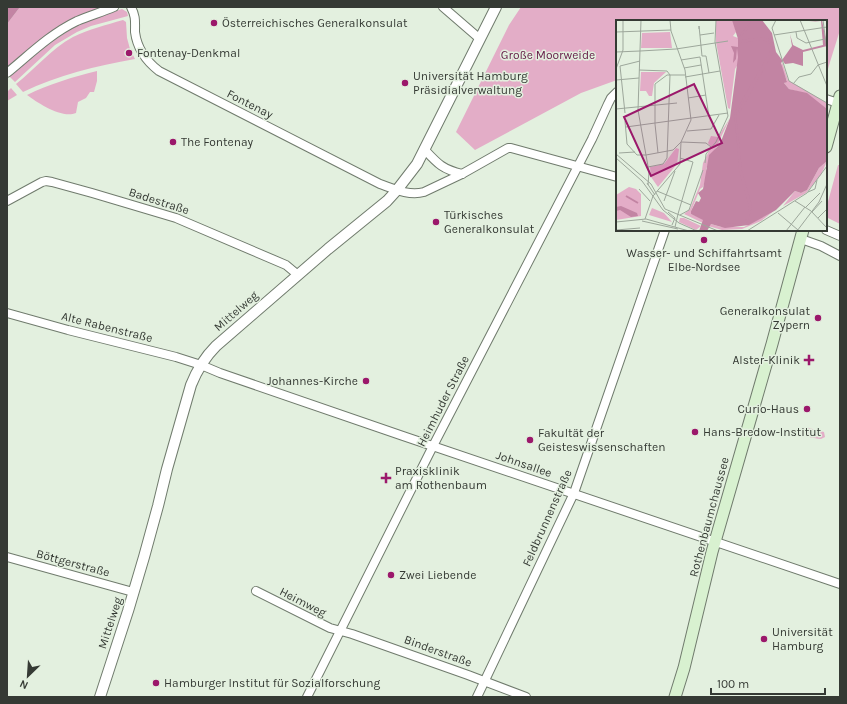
<svg xmlns="http://www.w3.org/2000/svg" width="847" height="704" font-family="Karla,sans-serif">
  <rect width="100%" height="100%" fill="#e3f0df"/>
  <g fill="#e3adc7">
    <path d="M20 7H105L7 69V24Z"/>
    <path d="M521 7H840V30L830 62 826 76V21H617V80L581 93 475 150 456 132 509 25Z"/>
    <path d="M122 9 127 12 128 16 91 26 77 32 55 45 15 82 9 76 46 46 71 29 82 23Z"/>
    <path d="M123 20 126 22 127 38 130 49 135 59C96 66 58 75 23 92L16 84C35 69 51 49 73 37 89 29 106 25 123 20Z"/>
    <path d="M97 71V81L94 92H90L86 98 78 102 76 113C62 119 38 103 27 95 49 84 73 77 97 71Z"/>
    <path d="M11 88 17 95 7 101V92Z"/>
    <path d="M838 165H840V224L826 217V209Z"/>
    <path d="M805 427 824 432 825 437 821 439C814 438 805 438 803 430Z"/>
  </g>
  <path fill="#c284a3" d="M7 7H20L7 24Z"/>
  <g fill="none" stroke-linecap="round" stroke-linejoin="round">
    <g stroke="#707b6d" stroke-width="10">
      <g id="minor">
        <path d="M131 7C136 17 135 21 135 32 137 48 146 61 159 71L380 184C394 189 409 196 424 192L462 174 508 148H511L617 177"/>
        <path d="M443 7 480 39"/>
        <path d="M7 73C29 55 50 34 77 21 89 16 102 12 114 7"/>
        <path d="M826 99 838 103"/>
        <path d="M424 149C438 164 442 169 462 174"/>
        <path d="M7 201 42 182 46 181 52 182 92 193 176 218 286 265 298 275"/>
        <path d="M826 230 840 236"/>
        <path d="M801 239 821 246 840 256"/>
        <path d="M7 313 68 330 176 357 201 365 220 373 403 436 840 584"/>
        <path d="M7 557 133 592"/>
        <path d="M256 591 330 628 352 634 468 675 526 697"/>
        <path d="M307 697 433 446 592 139 608 104 611 98 617 92"/>
        <path d="M477 697 574 493 665 230"/>
      </g>
    </g>
    <g stroke="#707b6d" stroke-width="12">
      <path id="tertiary" d="M100 697 128 611 144 557 158 506 167 469 191 385C197 370 205 357 216 346L328 249 387 201 397 190 417 164 496 7"/>
    </g>
    <g stroke="#707b6d" stroke-width="13">
      <g id="secondary">
        <path d="M826 147 840 96"/>
        <path d="M675 697 684 668 712 552 772 344 803 230"/>
      </g>
    </g>
    <use href="#minor" stroke="#fff" stroke-width="8"/>
    <use href="#tertiary" stroke="#fff" stroke-width="10"/>
    <use href="#secondary" stroke="#d8f1d0" stroke-width="11"/>
  </g>
  <g fill="#9b186b" stroke="#e3f0df" stroke-width="1.5">
    <circle cx="214" cy="23" r="4"/>
    <circle cx="129" cy="53" r="4"/>
    <circle cx="405" cy="83" r="4"/>
    <circle cx="173" cy="142" r="4"/>
    <circle cx="436" cy="222" r="4"/>
    <circle cx="704" cy="240" r="4"/>
    <circle cx="818" cy="318" r="4"/>
    <path d="M807 354h4v4h4v4h-4v4h-4v-4h-4v-4h4z"/>
    <circle cx="366" cy="381" r="4"/>
    <circle cx="807" cy="409" r="4"/>
    <circle cx="695" cy="432" r="4"/>
    <circle cx="530" cy="440" r="4"/>
    <path d="M384 472h4v4h4v4h-4v4h-4v-4h-4v-4h4z"/>
    <circle cx="391" cy="575" r="4"/>
    <circle cx="764" cy="639" r="4"/>
    <circle cx="156" cy="683" r="4"/>
  </g>
  <g text-anchor="middle" dominant-baseline="central" stroke-width="3" stroke-linejoin="round" paint-order="stroke">
    <g font-size="12" fill="#353a34" stroke="#e3f0df" text-anchor="start">
      <text x="222" y="23">Österreichisches Generalkonsulat</text>
      <text x="137" y="53">Fontenay-Denkmal</text>
      <text x="413" y="76">Universität Hamburg<tspan x="413" dy="14">Präsidialverwaltung</tspan></text>
      <text x="181" y="142">The Fontenay</text>
      <text x="444" y="215">Türkisches<tspan x="444" dy="14">Generalkonsulat</tspan></text>
      <text x="704" y="253" text-anchor="middle">Wasser- und Schiffahrtsamt<tspan x="704" dy="14">Elbe-Nordsee</tspan></text>
      <text x="810" y="311" text-anchor="end">Generalkonsulat<tspan x="810" dy="14">Zypern</tspan></text>
      <text x="800" y="360" text-anchor="end">Alster-Klinik</text>
      <text x="358" y="381" text-anchor="end">Johannes-Kirche</text>
      <text x="799" y="409" text-anchor="end">Curio-Haus</text>
      <text x="703" y="432">Hans-Bredow-Institut</text>
      <text x="538" y="433">Fakultät der<tspan x="538" dy="14">Geisteswissenschaften</tspan></text>
      <text x="395" y="471">Praxisklinik<tspan x="395" dy="14">am Rothenbaum</tspan></text>
      <text x="399" y="575">Zwei Liebende</text>
      <text x="772" y="632">Universität<tspan x="772" dy="14">Hamburg</tspan></text>
      <text x="164" y="683">Hamburger Institut für Sozialforschung</text>
    </g>
    <g font-size="12" fill="#641a46" stroke="#e3f0df">
      <text x="548" y="55">Große Moorweide</text>
    </g>
    <g font-size="12" fill="#353a34" stroke="#e3f0df">
      <text transform="translate(250 104) rotate(27)">Fontenay</text>
      <text transform="translate(159 201) rotate(18)">Badestraße</text>
      <text transform="translate(236 311) rotate(-41)">Mittelweg</text>
      <text transform="translate(107 327) rotate(14)">Alte Rabenstraße</text>
      <text transform="translate(443 401) rotate(-63)">Heimhuder Straße</text>
      <text transform="translate(524 464) rotate(19)">Johnsallee</text>
      <text transform="translate(709 517) rotate(-75)">Rothenbaumchaussee</text>
      <text transform="translate(547 518) rotate(-66)">Feldbrunnenstraße</text>
      <text transform="translate(73 563) rotate(15)">Böttgerstraße</text>
      <text transform="translate(303 602) rotate(27)">Heimweg</text>
      <text transform="translate(110 623) rotate(-72)">Mittelweg</text>
      <text transform="translate(438 651) rotate(20)">Binderstraße</text>
    </g>
  </g>
  <g transform="translate(616 20)">
    <rect width="211" height="211" fill="#e3f0df"/>
    <path d="M100 0H117L120 12 117 16 122 18 124 41 119 49 114 89 112 88 100 22ZM54 12 56 28H25L26 13ZM166 42 172 60 211 83V91L191 74 173 69 168 63 171 61 165 47ZM25 52H50L38 63 36 76H33L30 71H24ZM114 98 90 149 92 152 87 167 84 169 75 191V194L87 199V203L68 194 74 189 84 165 87 143 95 127 92 123 95 116 102 117ZM60 128 63 129 61 144 42 167 35 157 34 147 48 144ZM211 141 205 155 190 173 167 186 179 171 185 173 191 170 203 148ZM13 167 20 169 25 174V196L0 200V175ZM36 188 48 193 56 202 33 195ZM159 190 145 201 126 209 106 210 92 206 95 204 105 207H128ZM64 198H68L85 206 80 210 63 202Z" fill="#e3adc7"/>
    <path d="M116 0H146L156 13 160 32 166 40 176 26 174 14 177 25 187 30 207 25 205 1 193 2 206 0 211 26 187 32V46L177 43 169 44 167 41 165 43 171 62 168 63 173 69 191 73 211 89V141L203 148 191 170 185 173 179 171 160 190 133 205 109 208 95 204 91 211H83L87 200 75 194V191L80 181 83 182 85 178 82 173 87 169 93 135 104 124 114 98 122 37 121 28 120 39 117 43 118 33 115 26 122 27V19ZM5 186 21 193 22 196 15 197 4 190 0 191V187Z" fill="#c284a3"/>
    <path fill="none" stroke="#c284a3" stroke-width="2" d="M125 21 147 18 153 20M123 92 155 34 156 28M122 121 124 151 134 186 133 192M10 176 22 183M102 202 122 203M86 211 91 202H130L132 198 135 186 125 151 119 94 154 34 156 24 147 19 124 22V17L137 0"/>
    <path fill="none" stroke="#9da79b" stroke-width="1" d="M25 0 22 90 33 152 32 165M160 0 156 8 173 61 211 83M184 0 211 66M207 0 211 31M83 9V6L86 36H90L93 53M0 12 55 10M180 12 181 18 190 23 209 19M84 15 98 13M158 15 211 7M24 31 60 29 112 21M0 32 24 31M84 37 93 97M65 40 84 37M4 46 9 93M4 46 24 41M68 48 85 45M0 49 7 30V0M23 50 51 51 54 55M69 57 104 51M0 60 23 58M177 64 183 57 195 54 202 45 211 42M72 78 90 75M0 89 61 83M9 101 11 124 21 135H30M10 107 112 93M71 111 95 109 103 95M65 122 90 123 95 127M3 133 19 132M42 133 39 104V64L51 55H69M0 134 35 164 49 189 102 211M30 135 57 130 65 122M0 138 26 161 47 190 63 203 81 211M89 143 90 134 100 122 112 96 99 22 100 0M32 147 47 144 51 138 54 55M31 163 39 175M23 169 34 181M41 171 75 185M192 172 199 169 201 160M48 181 59 151M179 181 195 191 211 208M189 188 204 173M52 192 59 198 56 205M196 192 206 181M162 193 182 210M62 194 77 142 64 138M64 195 73 190 87 150M202 198 211 189M29 199 37 176 64 144 65 122 75 100 69 50 55 11 54 0M26 201 62 209M0 202 30 199 73 211M59 207 62 194M0 210 24 208M131 211 191 173 211 146M170 211 189 187M181 211 203 182 211 164"/>
    <path fill="#9b186b" fill-opacity="0.15" stroke="#9b186b" stroke-width="2" d="M78 64 106 123 35 156 8 97Z"/>
    <rect width="211" height="211" fill="none" stroke="#353a34" stroke-width="2"/>
  </g>
  <rect width="847" height="704" fill="none" stroke="#353a34" stroke-width="16"/>
  <g transform="translate(28 676) rotate(205)" stroke="#e3f0df" stroke-width="3" paint-order="stroke">
  <path d="M0-3L7 15L0 10L-7 15Z" fill="#353a34"/>
  <text y="-6" font-size="11" font-weight="bold" text-anchor="middle" fill="#353a34">N</text>
  </g>
  <path d="M711 688v6h114v-6" fill="none" stroke="#353a34" stroke-width="2"/>
  <text x="717" y="688" font-size="12" fill="#353a34" stroke="#e3f0df" stroke-width="3" paint-order="stroke">100 m</text>
</svg>
